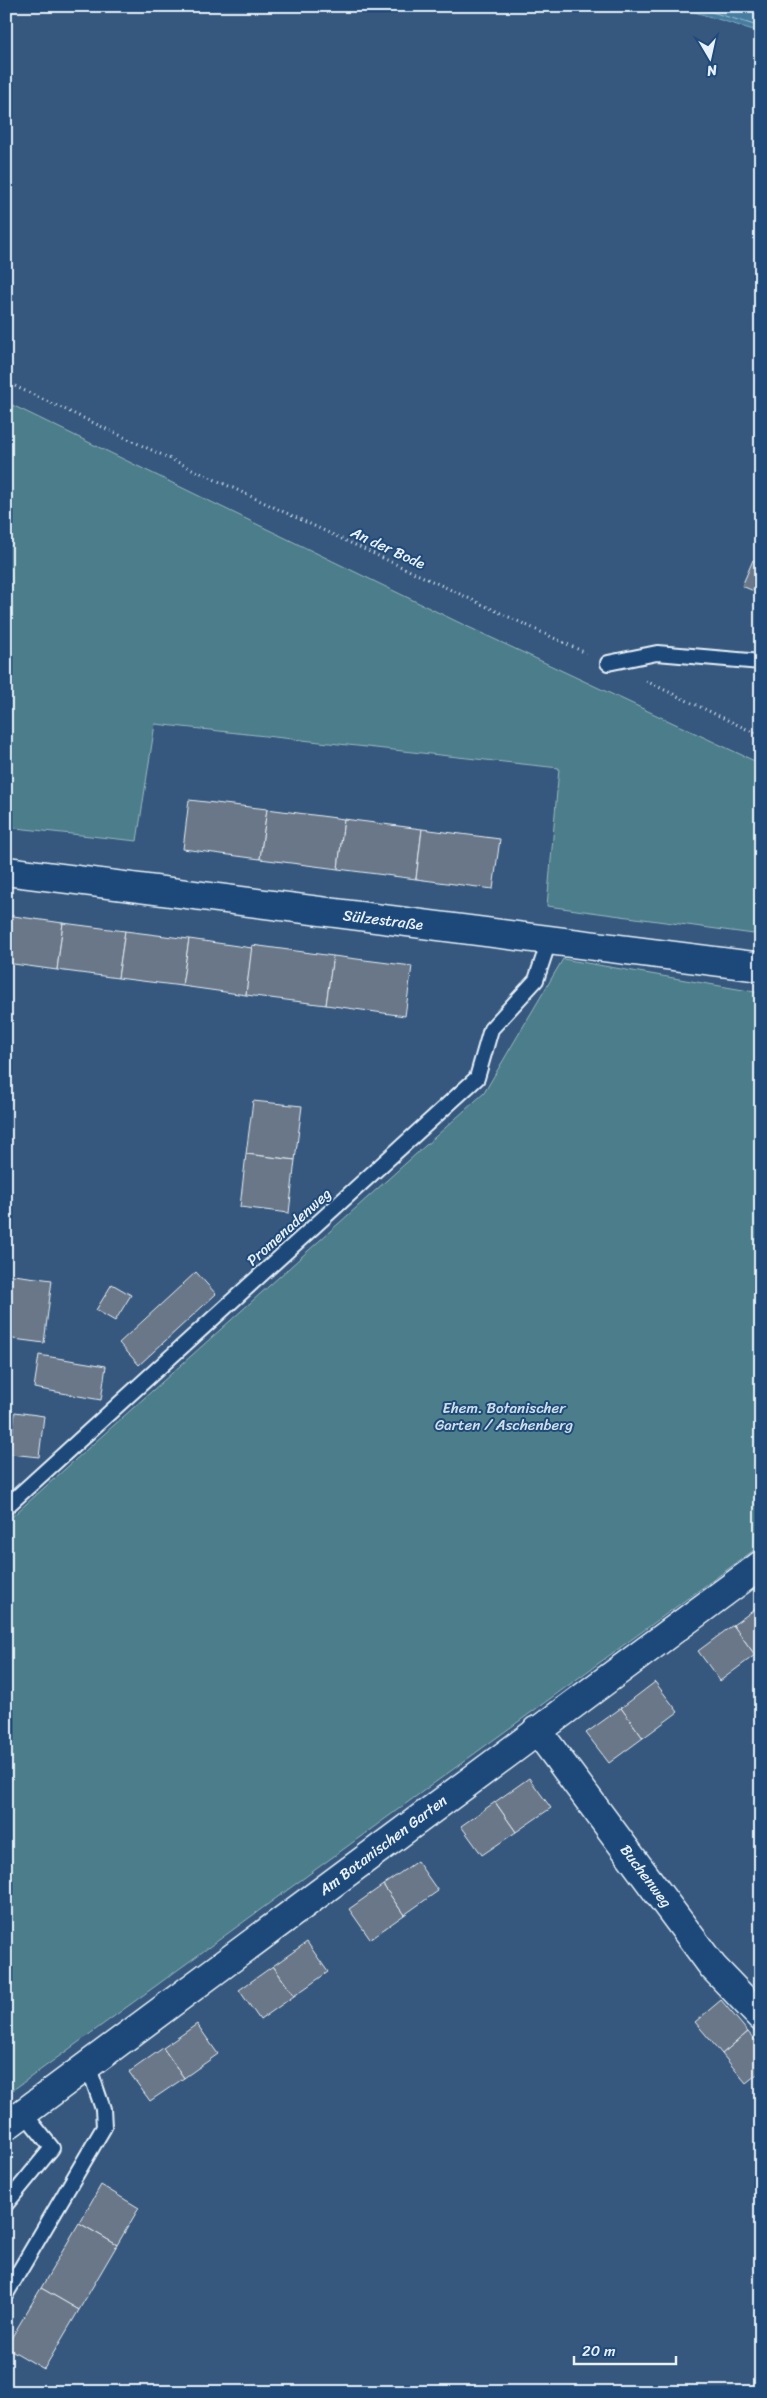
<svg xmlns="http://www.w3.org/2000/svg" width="767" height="2398" font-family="Sriracha,sans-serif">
  <rect width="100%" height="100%" fill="#36587e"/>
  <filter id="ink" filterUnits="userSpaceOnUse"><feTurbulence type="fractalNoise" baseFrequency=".02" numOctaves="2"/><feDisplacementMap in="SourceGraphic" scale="10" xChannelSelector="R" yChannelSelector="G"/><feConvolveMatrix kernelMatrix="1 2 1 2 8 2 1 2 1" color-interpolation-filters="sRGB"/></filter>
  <g filter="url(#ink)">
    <g fill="#4b7e8a" stroke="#9ab8c1">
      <path d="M6 402 462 624 761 764V935L547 906 559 768 155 724 137 841 6 827Z"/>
      <path d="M563 959 761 993V1545L6 2095V1522L484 1093Z"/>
    </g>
    <path fill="#447ca0" stroke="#86abc3" d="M675 6H761V33L760 32Z"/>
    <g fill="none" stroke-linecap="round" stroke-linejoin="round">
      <path stroke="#a6c2d5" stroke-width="1" d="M692 6 761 27"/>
    </g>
    <g fill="#6a7788" stroke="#e8f1f8">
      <path d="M753 560 761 563V594L742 586Z"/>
      <path d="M189 800 267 809 260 859 183 849Z"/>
      <path d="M267 809 344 819 338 869 260 859Z"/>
      <path d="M344 819 422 829 416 879 338 869Z"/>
      <path d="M422 829 500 839 493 889 416 879Z"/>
      <path d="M6 915 63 923 57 970 6 963Z"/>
      <path d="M63 923 125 931 118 978 57 970Z"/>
      <path d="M125 931 189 939 182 986 118 978Z"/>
      <path d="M189 939 252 948 246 995 182 986Z"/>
      <path d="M252 945 333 956 326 1005 246 995Z"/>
      <path d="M333 956 412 966 405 1016 326 1005Z"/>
      <path d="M253 1101 302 1106 295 1160 246 1154Z"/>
      <path d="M246 1154 295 1160 289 1213 240 1207Z"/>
      <path d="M196 1272 216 1294 139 1365 119 1343Z"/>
      <path d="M6 1274 52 1280 44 1343 6 1338Z"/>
      <path d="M112 1284 131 1295 115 1321 96 1310Z"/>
      <path d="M39 1355 106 1366 101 1400 34 1388Z"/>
      <path d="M15 1412 44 1416 39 1457 10 1454Z"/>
      <path d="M761 1605V1651L755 1655 733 1625Z"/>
      <path d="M733 1625 755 1655 720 1681 698 1651Z"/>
      <path d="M655 1682 678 1712 643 1738 621 1708Z"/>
      <path d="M621 1708 643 1738 609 1763 586 1733Z"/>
      <path d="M529 1778 551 1808 516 1832 495 1802Z"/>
      <path d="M495 1802 516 1832 482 1855 461 1826Z"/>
      <path d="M417 1861 438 1891 404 1915 383 1885Z"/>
      <path d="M383 1885 404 1915 370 1939 349 1909Z"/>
      <path d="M307 1942 328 1972 294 1996 273 1966Z"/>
      <path d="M273 1966 294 1996 260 2020 239 1990Z"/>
      <path d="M721 2000 748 2032 722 2054 695 2022Z"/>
      <path d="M197 2024 218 2054 184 2078 163 2048Z"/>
      <path d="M748 2032 761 2047V2071L746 2083 722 2054Z"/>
      <path d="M163 2048 184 2078 150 2101 129 2072Z"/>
      <path d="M101 2185 139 2208 117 2245 79 2223Z"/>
      <path d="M79 2223 117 2245 79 2310 41 2288Z"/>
      <path d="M41 2288 79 2310 44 2369 6 2347Z"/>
    </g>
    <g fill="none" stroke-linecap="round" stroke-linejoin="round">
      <g stroke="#e8f1f8" stroke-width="18">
        <g id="lane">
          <path d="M608 663 657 653 761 662"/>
          <path d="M6 1507 477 1078 491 1029 536 980 549 941"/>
          <path d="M6 2204 52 2148 24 2113"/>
          <path d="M6 2294 104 2127 103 2109 88 2065"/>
        </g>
      </g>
      <g stroke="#e8f1f8" stroke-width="31">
        <g id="street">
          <path d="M6 871 761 967"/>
          <path d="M537 1730 713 1967 761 2017"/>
          <path d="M6 2126 761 1565"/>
        </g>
      </g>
      <g stroke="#e8f1f8" stroke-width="3" stroke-dasharray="1 4" stroke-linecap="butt">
        <path d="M6 382 586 653"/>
        <path d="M646 681 761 736"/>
      </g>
      <use href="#lane" stroke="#1f4a7a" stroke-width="14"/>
      <use href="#street" stroke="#1f4a7a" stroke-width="28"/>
    </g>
  </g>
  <g text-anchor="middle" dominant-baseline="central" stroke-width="4" stroke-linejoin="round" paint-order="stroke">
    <g font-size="15" fill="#e8f1f8" stroke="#1f4a7a">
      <text transform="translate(388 548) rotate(25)">An der Bode</text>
      <text transform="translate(383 920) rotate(7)">Sülzestraße</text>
      <text transform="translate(289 1227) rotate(-42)">Promenadenweg</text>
      <text transform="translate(383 1845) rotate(-37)">Am Botanischen Garten</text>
      <text transform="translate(646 1876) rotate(53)">Buchenweg</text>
    </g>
    <g font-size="15" fill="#d0e0e8" stroke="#1f4a7a">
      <text x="504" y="1408">Ehem. Botanischer<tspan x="504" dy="17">Garten / Aschenberg</tspan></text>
    </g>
  </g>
  <rect width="767" height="2398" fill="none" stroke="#1f4a7a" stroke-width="25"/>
  <rect x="12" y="12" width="742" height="2373" fill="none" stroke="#e8f1f8" stroke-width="2" filter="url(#ink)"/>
  <g transform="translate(710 58) rotate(171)" stroke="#1f4a7a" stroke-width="4" paint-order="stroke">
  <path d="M0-4L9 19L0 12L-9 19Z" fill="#e8f1f8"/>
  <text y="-8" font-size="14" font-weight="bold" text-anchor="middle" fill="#e8f1f8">N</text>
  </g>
  <path d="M574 2356v8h102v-8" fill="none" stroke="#e8f1f8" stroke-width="2.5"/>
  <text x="582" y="2356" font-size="15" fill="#e8f1f8" stroke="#1f4a7a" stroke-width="4" paint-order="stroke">20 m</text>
</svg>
